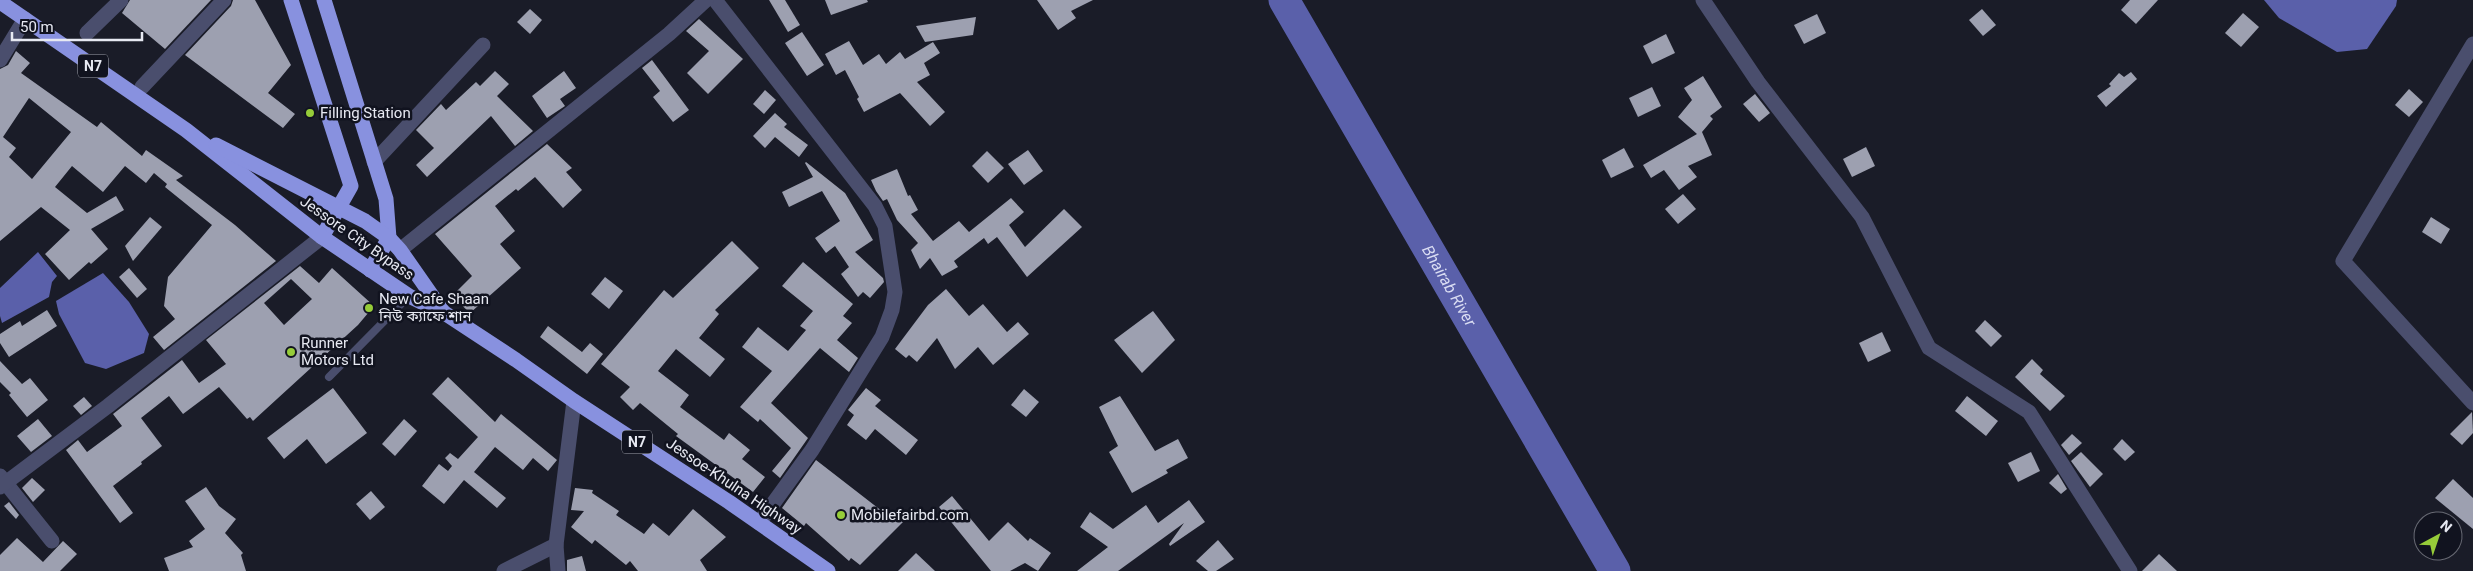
<svg xmlns="http://www.w3.org/2000/svg" width="2473" height="571" font-family="Roboto,'Noto Sans Bengali',sans-serif">
  <rect width="100%" height="100%" fill="#1a1c28"/>
  <g fill="#5a60aa">
    <path d="M2264 0H2397L2396 6 2367 49 2337 52 2279 18Z"/>
    <path d="M38 252 57 276 52 282 49 297 2 323 0 316V288Z"/>
    <path d="M103 273 129 302 149 334 144 353 106 369 85 363 59 314 56 301Z"/>
  </g>
  <g fill="none" stroke-linecap="round" stroke-linejoin="round">
    <path stroke="#5a60aa" stroke-width="31" id="s1" d="M1284 0 1615 571"/>
  </g>
  <g fill="#9da0b0" fill-rule="evenodd">
    <path d="M130 0H211L165 49 122 13Z"/>
    <path d="M233 0H255L291 65 268 93 295 114 283 128 185 55 231 6Z"/>
    <path d="M769 0H785L800 25 788 32Z"/>
    <path d="M825 0H867L868 2 831 15Z"/>
    <path d="M1037 0H1093L1071 11 1076 18 1058 30Z"/>
    <path d="M2130 0H2158L2136 24 2121 10Z"/>
    <path d="M530 9 542 20 530 34 517 22Z"/>
    <path d="M1982 9 1996 25 1983 36 1969 20Z"/>
    <path d="M2243 13 2259 27 2241 47 2225 33Z"/>
    <path d="M1817 14 1826 33 1804 44 1794 25Z"/>
    <path d="M976 17 973 35 925 42 916 26Z"/>
    <path d="M699 19 743 59 708 94 687 73 709 51 686 31Z"/>
    <path d="M802 32 824 65 807 76 785 43Z"/>
    <path d="M1666 34 1675 53 1652 64 1643 46Z"/>
    <path d="M849 41 863 65 879 54 886 64 900 52 905 59 933 42 940 53 924 63 930 75 917 82 945 112 930 126 900 93 864 112 857 99 859 97 845 70 836 75 825 54Z"/>
    <path d="M16 51 30 63 21 73 97 127 101 122 142 156 146 150 183 176 176 180 235 225 276 261 164 350 153 337 175 319 164 306 168 277 212 225 165 187 167 184 154 173 146 183 125 166 103 192 72 166 55 187 87 213 116 196 124 210 91 229 108 249 91 264 89 262 69 280 45 254 70 230 41 207 0 241V69L8 65ZM29 98 71 132 32 179 9 157 16 148 3 137Z"/>
    <path d="M652 60 689 110 673 122 653 97 660 91 642 68Z"/>
    <path d="M495 71 509 84 497 96 533 131 515 146 491 116 427 177 416 165 434 148 416 130 441 104 446 110 476 82 480 86Z"/>
    <path d="M564 71 576 88 560 99 565 106 547 118 532 96Z"/>
    <path d="M2131 72 2137 79 2106 107 2097 96 2111 86 2109 84 2119 73 2124 77Z"/>
    <path d="M1703 76 1722 107 1710 116 1713 119 1702 132 1712 155 1688 166 1697 177 1679 190 1664 170 1651 178 1643 165 1697 134 1678 117 1692 100 1684 88Z"/>
    <path d="M1652 87 1661 106 1638 117 1629 98Z"/>
    <path d="M2409 89 2423 102 2409 117 2395 105Z"/>
    <path d="M765 90 776 100 764 114 753 104Z"/>
    <path d="M1755 94 1770 113 1759 122 1743 104Z"/>
    <path d="M775 113 787 124 784 127 808 145 799 157 775 137 765 148 753 136Z"/>
    <path d="M547 144 572 168 566 172 582 190 563 208 535 177 518 191 516 189 495 206 515 231 500 244 521 268 470 313 452 296 472 276 435 234Z"/>
    <path d="M1866 147 1875 166 1852 177 1843 159Z"/>
    <path d="M1624 148 1634 167 1611 178 1602 160Z"/>
    <path d="M1028 150 1043 171 1024 185 1008 164Z"/>
    <path d="M987 151 1004 168 988 183 972 166Z"/>
    <path d="M806 162 845 193 873 240 855 252 883 278 884 282 870 298 863 292 858 297 841 274 849 267 835 246 826 253 815 238 840 221 822 191 789 207 782 192 813 177 805 163Z"/>
    <path d="M897 169 908 196 910 195 918 210 911 214 933 241 959 221 969 232 1011 198 1024 212 1009 225 1025 247 1064 209 1082 227 1027 277 997 237 988 244 984 238 954 261 958 267 942 276 930 258 920 269 911 250 918 243 897 220 887 199 883 201 876 191 871 180Z"/>
    <path d="M1683 194 1696 209 1678 224 1665 209Z"/>
    <path d="M150 217 162 227 133 261 125 246Z"/>
    <path d="M2431 217 2450 229 2441 244 2422 232Z"/>
    <path d="M732 241 759 268 715 310 719 314 699 338 725 359 710 377 676 349 658 371 689 395 680 407 724 440 729 433 750 450 742 459 765 477 753 492 676 436 678 434 640 403 633 410 620 397 630 387 601 364 664 290 673 298Z"/>
    <path d="M803 262 853 304 843 316 852 323 837 340 858 358 849 372 820 348 771 403 808 438 780 478 772 471 791 448 760 419 758 422 740 407 772 371 742 347 758 327 788 351 806 330 800 326 813 311 782 286Z"/>
    <path d="M300 266 319 283 332 268 374 306 358 325 253 421 250 417 247 419 219 387 183 414 169 396 141 418 162 446 141 462 142 464 113 486 133 513 120 523 66 450 78 440 87 452 122 426 113 414 182 360 199 383 226 364 206 340ZM291 279 312 299 284 325 264 303Z"/>
    <path d="M129 268 147 289 137 298 119 277Z"/>
    <path d="M605 277 623 291 609 309 591 294Z"/>
    <path d="M946 289 969 316 983 304 1007 332 1018 322 1029 334 993 365 978 347 955 369 937 338 917 362 909 355 906 358 895 349 928 305Z"/>
    <path d="M47 310 57 326 9 357 0 343V334L20 321 22 326Z"/>
    <path d="M1153 311 1175 340 1142 373 1114 340Z"/>
    <path d="M1985 320 2002 336 1991 347 1975 331Z"/>
    <path d="M548 326 582 352 590 343 603 354 587 374 540 337Z"/>
    <path d="M1882 332 1891 351 1868 362 1859 343Z"/>
    <path d="M2032 359 2043 370 2040 374 2065 396 2050 411 2015 377Z"/>
    <path d="M0 361 22 384 30 378 48 400 27 417 9 395 11 393 0 382Z"/>
    <path d="M448 377 495 422 501 414 557 460 548 471 533 458 523 470 495 447 474 472 506 498 497 508 464 480 444 504 422 486 439 464 448 471 452 466 445 458 450 453 458 459 478 437 432 394Z"/>
    <path d="M333 388 367 433 326 464 307 439 284 459 267 438Z"/>
    <path d="M866 388 881 400 875 406 918 440 906 455 875 429 866 440 847 425 854 415 848 410Z"/>
    <path d="M1024 389 1039 402 1026 417 1011 405Z"/>
    <path d="M1120 396 1155 451 1178 439 1188 458 1166 470 1168 473 1132 493 1109 452 1118 446 1099 407Z"/>
    <path d="M1967 396 1998 421 1986 436 1955 411Z"/>
    <path d="M84 397 92 406 81 415 73 406Z"/>
    <path d="M2472 412 2473 433 2462 445 2450 434Z"/>
    <path d="M38 419 52 436 31 452 17 436Z"/>
    <path d="M404 419 417 431 395 456 382 444Z"/>
    <path d="M2072 434 2082 443 2069 455 2061 445Z"/>
    <path d="M2122 439 2135 452 2125 461 2113 449Z"/>
    <path d="M2031 452 2040 471 2018 482 2008 463Z"/>
    <path d="M2081 452 2103 474 2090 487 2071 461Z"/>
    <path d="M816 460 887 515 892 511 903 522 860 565 851 558 849 561 806 523 804 526 782 508Z"/>
    <path d="M2058 474 2067 489 2061 494 2049 483Z"/>
    <path d="M32 478 45 490 33 502 22 488Z"/>
    <path d="M2453 479 2473 498V529L2435 498Z"/>
    <path d="M206 487 219 506 236 519 225 533 243 553 241 555 246 571H169L164 558 193 547 189 541 205 529 185 501Z"/>
    <path d="M575 488 593 490 592 493 619 511 616 515 644 534 653 523 669 536 693 509 726 537 700 560 707 571H638L630 561 626 565 595 540 592 544 571 527 584 511 571 510Z"/>
    <path d="M371 491 385 507 370 520 356 504Z"/>
    <path d="M952 496 989 541 1008 522 1028 541 1030 538 1051 553 1038 571 1025 563 1010 571H991L939 507Z"/>
    <path d="M1189 500 1205 522 1170 546 1169 544 1184 523 1118 571H1077L1108 547 1080 527 1090 512 1113 529 1146 505 1158 523Z"/>
    <path d="M9 502 19 515 16 519 4 506Z"/>
    <path d="M17 538 43 562 63 541 77 554 60 571H0V555Z"/>
    <path d="M1218 540 1234 559 1216 571H1208L1196 561Z"/>
    <path d="M916 553 935 571H898Z"/>
    <path d="M2159 554 2177 571H2142Z"/>
    <path d="M582 556 586 571H567V560Z"/>
  </g>
  <g fill="none" stroke-linecap="round" stroke-linejoin="round">
    <path stroke="#4a4e6d" stroke-width="8" d="M329 377 409 296"/>
    <g stroke="#4a4e6d" stroke-width="15">
      <path d="M715 0 875 206 885 226 895 292 892 310 882 337 812 450 759 523"/>
      <path d="M1703 0 1758 82 1862 217 1929 348 2029 412 2130 571"/>
      <path d="M87 33 121 0"/>
      <path d="M2473 44 2343 261 2473 403"/>
      <path d="M0 60 25 19"/>
      <path d="M142 87 224 0"/>
      <path d="M374 162 483 45"/>
      <path d="M400 250 669 34 706 0"/>
      <path d="M0 476 52 541"/>
      <path d="M0 487 108 406 322 237"/>
      <path d="M504 571 556 545"/>
      <path d="M558 571 556 545 574 401"/>
    </g>
    <g stroke="#8891df" stroke-width="15">
      <path d="M291 0 351 186 322 237"/>
      <path d="M324 0 386 199 389 238 370 270"/>
      <path d="M0 2 186 130 322 237 409 296 446 314 516 360 574 401 729 502 828 571"/>
      <path d="M216 145 365 221 389 238 400 250 444 313"/>
    </g>
  </g>
  <g fill="#96cc39" stroke="#11131f" stroke-width="2">
    <circle cx="310" cy="113" r="5"/>
    <circle cx="369" cy="308" r="5"/>
    <circle cx="291" cy="352" r="5"/>
    <circle cx="841" cy="515" r="5"/>
  </g>
  <g text-anchor="middle" dominant-baseline="central" stroke-width="5" stroke-linejoin="round" paint-order="stroke">
    <g fill="#11131f" stroke="#a7a9b3" stroke-width="1">
      <rect x="78" y="54.5" width="30" height="23" rx="4"/>
      <rect x="622" y="430.5" width="30" height="23" rx="4"/>
    </g>
    <g font-size="14" font-weight="bold" fill="#e7e9f2">
      <text x="93" y="66">N7</text>
      <text x="637" y="442">N7</text>
    </g>
    <g font-size="15" fill="#e7e9f2" stroke="#11131f" text-anchor="start">
      <text x="320" y="113">Filling Station</text>
      <text x="379" y="299">New Cafe Shaan<tspan x="379" dy="17">নিউ ক্যাফে শান</tspan></text>
      <text x="301" y="343">Runner<tspan x="301" dy="17">Motors Ltd</tspan></text>
      <text x="851" y="515">Mobilefairbd.com</text>
    </g>
    <g font-size="15" fill="#e7e9f2" stroke="#11131f">
      <text transform="translate(357 238) rotate(35)">Jessore City Bypass</text>
      <text transform="translate(734 486) rotate(34)">Jessoe-Khulna Highway</text>
    </g>
    <g font-size="16" font-style="italic" fill="#daddf3" stroke="#11131f">
      <text stroke="none"><textPath href="#s1" startOffset="330">Bhairab River</textPath></text>
    </g>
  </g>
  <g transform="translate(2438 536) rotate(40)"><circle r="24" fill="#11131f" stroke="#676973"/>
  <path d="M0-4L9 19L0 12L-9 19Z" fill="#96cc39"/>
  <text y="-8" font-size="14" font-weight="bold" text-anchor="middle" fill="#e7e9f2">N</text>
  </g>
  <path d="M12 32v8h130v-8" fill="none" stroke="#e7e9f2" stroke-width="2.5"/>
  <text x="20" y="32" font-size="15" fill="#e7e9f2" stroke="#11131f" stroke-width="4" paint-order="stroke">50 m</text>
</svg>
